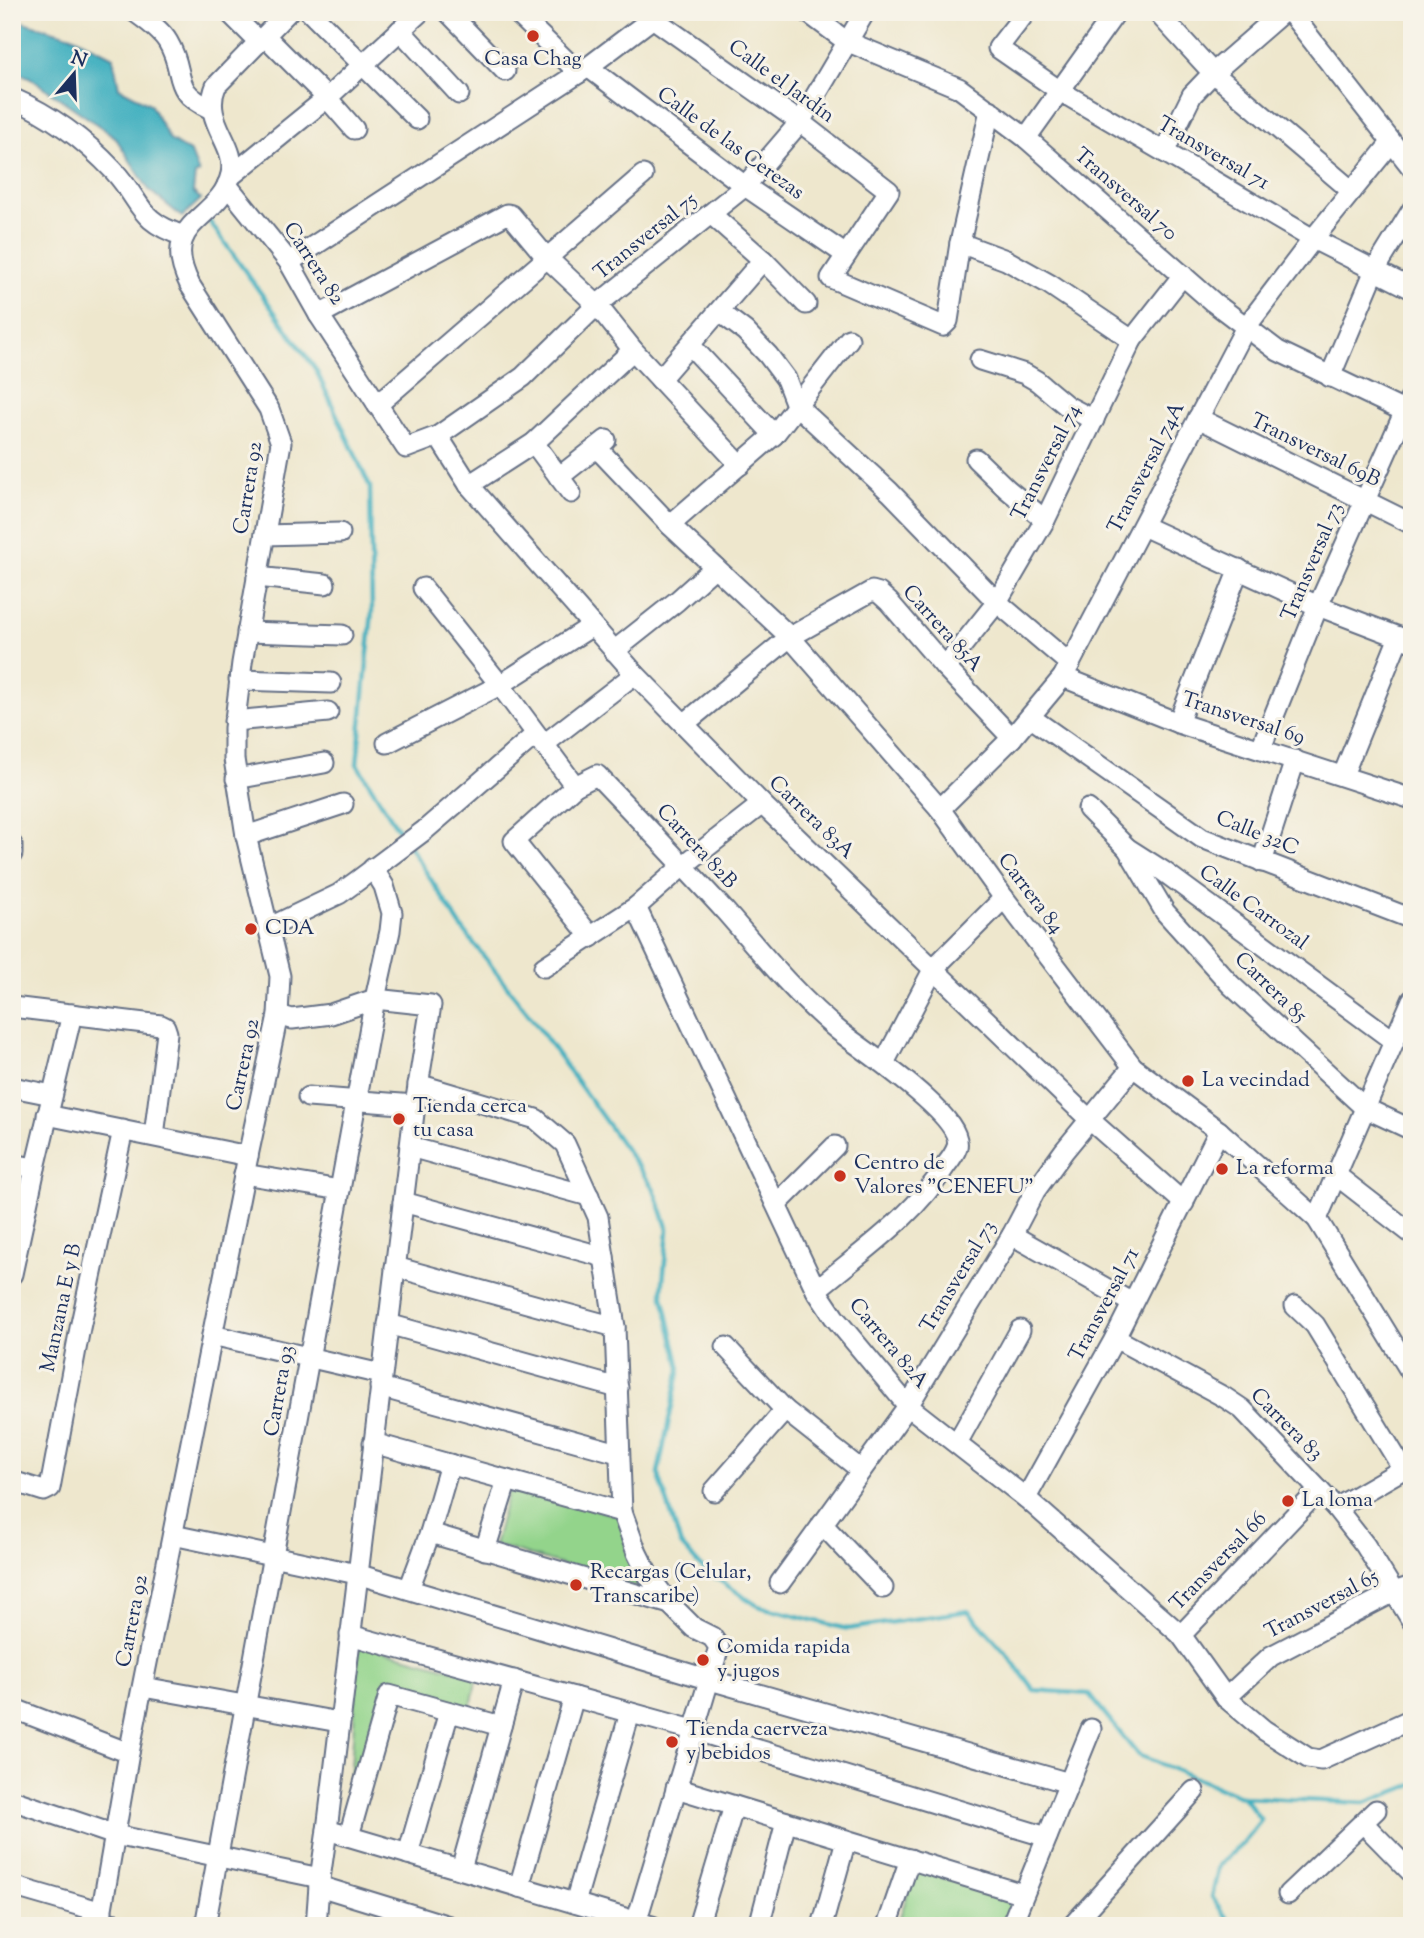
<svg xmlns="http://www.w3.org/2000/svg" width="1424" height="1938" font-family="'Sorts Mill Goudy',serif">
  <rect width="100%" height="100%" fill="#f7f3e8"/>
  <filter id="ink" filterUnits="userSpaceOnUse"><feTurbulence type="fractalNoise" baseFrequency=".0143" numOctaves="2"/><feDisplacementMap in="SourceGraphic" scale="14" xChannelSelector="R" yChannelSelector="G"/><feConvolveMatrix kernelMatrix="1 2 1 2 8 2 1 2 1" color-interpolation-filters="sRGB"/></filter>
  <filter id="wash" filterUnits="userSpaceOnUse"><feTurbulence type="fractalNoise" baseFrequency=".00686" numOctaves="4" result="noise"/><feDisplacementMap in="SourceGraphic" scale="28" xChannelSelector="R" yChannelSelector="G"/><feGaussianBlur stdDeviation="1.57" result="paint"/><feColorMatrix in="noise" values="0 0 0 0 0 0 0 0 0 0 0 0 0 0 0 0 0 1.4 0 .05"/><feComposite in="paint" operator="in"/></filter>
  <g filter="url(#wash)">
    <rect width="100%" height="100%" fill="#eee7cd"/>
    <g fill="#93d48b" stroke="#578274" stroke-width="2">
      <path d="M510 1485 619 1516 658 1593 494 1545Z"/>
      <path d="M359 1644 477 1676 471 1707 385 1686 348 1816Z"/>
      <path d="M916 1870 1016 1898 1007 1926H897Z"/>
    </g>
    <path fill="#43b0c0" stroke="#2f708f" stroke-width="2" d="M12 19 72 36 113 57 119 88 150 104 170 140 191 153 199 173 195 175 193 192 201 199 182 217 149 190 115 137 29 77 12 71Z"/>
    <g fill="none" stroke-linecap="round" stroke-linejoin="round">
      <g stroke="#43b0c0" stroke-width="4.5">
        <path d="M207 218 316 370 370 487 372 612 357 764 405 840"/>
        <path d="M410 847 462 928 533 1020 654 1189 668 1230 662 1292 680 1368 658 1473 681 1545 704 1570 758 1606 847 1629 968 1611 1006 1653 1034 1690 1089 1694 1138 1755 1243 1797 1365 1803 1412 1785"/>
        <path d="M1232 1926 1212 1897 1219 1865 1243 1843 1261 1820 1243 1797"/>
      </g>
    </g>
  </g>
  <g filter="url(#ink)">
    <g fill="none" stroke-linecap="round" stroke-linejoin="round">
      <g stroke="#656f85" stroke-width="23">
        <g id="minor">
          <path d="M135 12C146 20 161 30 168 42 187 74 169 90 211 109"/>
          <path d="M229 12 259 42"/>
          <path d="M310 12 417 119"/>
          <path d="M448 12 505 71"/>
          <path d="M516 12 579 73"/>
          <path d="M644 12 800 122 889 191 831 278 943 326 948 321 960 243 990 110"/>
          <path d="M807 12 846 41 959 88 1026 138 1213 302 1278 351 1412 415"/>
          <path d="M1026 12 998 48 1060 91 1313 239 1412 289"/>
          <path d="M1157 12 1213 73 1352 191"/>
          <path d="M1290 12 1412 168"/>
          <path d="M400 30 459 94"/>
          <path d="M265 36 327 98 354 129"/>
          <path d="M588 67 745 186 846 255"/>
          <path d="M12 98C51 115 85 140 114 171 143 203 137 221 184 236"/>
          <path d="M1026 138 1116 12"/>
          <path d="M1164 152 1192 95 1213 73 1283 12"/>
          <path d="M231 176 327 98 420 12"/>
          <path d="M227 185 289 262 319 315 406 448 438 436 523 377 597 305 745 186 800 122 865 12"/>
          <path d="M711 214 763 260 806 304"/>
          <path d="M960 243 1006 260 1049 284 1132 340"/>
          <path d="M289 262 588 67 653 18"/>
          <path d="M720 312 745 331 768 355 786 379 796 405 890 492 997 602 1070 664"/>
          <path d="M319 315 507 214 511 215 546 257 597 305 633 350 740 465"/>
          <path d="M691 346 774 435"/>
          <path d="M980 360 1025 374 1037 381 1067 406 1094 420"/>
          <path d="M1330 377 1375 270 1412 210"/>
          <path d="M660 379 763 260"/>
          <path d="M377 405 643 175"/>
          <path d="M1198 418 1412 524"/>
          <path d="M438 436 469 485 635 674 762 804 1090 1120 1184 1203"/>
          <path d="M534 443 571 493"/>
          <path d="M597 448 670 525 790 637 940 809 1004 898 1133 1067 1219 1131 1317 1219 1412 1374"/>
          <path d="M976 459 1007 489 1045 520"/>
          <path d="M559 477 606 440"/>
          <path d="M469 485 534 443 633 350"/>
          <path d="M670 525 774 435 849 339"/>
          <path d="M1143 526 1318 606 1412 642"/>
          <path d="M265 535 340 533"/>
          <path d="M257 577 325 584"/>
          <path d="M423 588 500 685 575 786"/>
          <path d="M247 632 342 635"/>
          <path d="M614 651 677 601 715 567"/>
          <path d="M945 667 997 602 1045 520 1132 340 1183 275"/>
          <path d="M1063 677 1178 723 1412 799"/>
          <path d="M239 680 331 683"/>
          <path d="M1030 717 1202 838 1412 919"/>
          <path d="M234 721 328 712"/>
          <path d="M1178 723 1239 569"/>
          <path d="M684 724 790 637 872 591 879 593 889 602 945 667 1012 738"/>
          <path d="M387 743 500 685 592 626"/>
          <path d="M543 745 635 674"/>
          <path d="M1261 748 1318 606 1412 395"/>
          <path d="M1343 775 1399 637"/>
          <path d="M236 779 324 763"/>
          <path d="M940 809 1012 738 1063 677 1246 327 1313 239 1391 143"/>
          <path d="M1088 809 1127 848 1163 871 1394 1041"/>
          <path d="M246 836 343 804"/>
          <path d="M12 845V854"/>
          <path d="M1127 848 1165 912 1231 985 1365 1108 1412 1130"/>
          <path d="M1262 862 1295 760"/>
          <path d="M636 907 816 1290 834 1317 908 1406 1026 1498 1181 1635 1226 1698 1264 1730 1308 1758 1321 1760 1412 1719"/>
          <path d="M270 927 339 894 357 881 425 830 535 735"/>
          <path d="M591 937 514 841 575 786 597 775C640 820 683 865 725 911 761 952 796 996 839 1031 861 1049 965 1116 957 1147 955 1153 950 1160 946 1165 915 1216 861 1252 816 1290"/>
          <path d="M544 967 636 907 684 865 762 804"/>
          <path d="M12 1007 161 1025 165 1027 167 1033 154 1136"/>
          <path d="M278 1015 292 1019 331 1014 375 999 431 1005 415 1105 327 1830 319 1886 316 1926"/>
          <path d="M884 1063 934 968 1004 898"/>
          <path d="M418 1084 536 1119 565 1144 598 1217 604 1257 615 1327 622 1512 637 1553 648 1575 670 1604 694 1628 712 1637 719 1647 635 1926"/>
          <path d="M12 1087 52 1095"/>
          <path d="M308 1097 415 1105"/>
          <path d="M47 1115 248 1156"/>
          <path d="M410 1147 589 1196"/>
          <path d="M12 1164 35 1168"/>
          <path d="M244 1174 340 1190"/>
          <path d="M1336 1175 1412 1234"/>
          <path d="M403 1202 604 1257"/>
          <path d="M777 1204 835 1146"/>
          <path d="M1317 1219 1412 1000"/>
          <path d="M1012 1235 1132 1303"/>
          <path d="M395 1267 615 1327"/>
          <path d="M12 1274 35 1168 72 1014"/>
          <path d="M1295 1306 1315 1325 1403 1469"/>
          <path d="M388 1324 618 1388"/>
          <path d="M212 1335 381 1374"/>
          <path d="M1115 1338 1224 1397 1242 1409 1336 1508 1365 1545 1412 1621"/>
          <path d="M726 1347 785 1410 861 1470"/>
          <path d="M380 1387 618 1453"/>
          <path d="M373 1443 622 1512"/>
          <path d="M957 1443 1020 1330"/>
          <path d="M12 1481 44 1491 50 1488 80 1328 123 1130"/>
          <path d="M714 1491 785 1410"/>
          <path d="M1026 1498 1115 1338 1219 1131"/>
          <path d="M1336 1508 1412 1464"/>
          <path d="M822 1524 883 1588"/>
          <path d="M430 1533 670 1604"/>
          <path d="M173 1535 357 1574 710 1680 1069 1783"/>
          <path d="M485 1550 507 1480"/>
          <path d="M780 1583 908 1406 1012 1235 1035 1191 1064 1151 1133 1067"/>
          <path d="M409 1589 430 1533 450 1464"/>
          <path d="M350 1635 693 1730 1047 1837"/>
          <path d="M1181 1635 1319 1490"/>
          <path d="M143 1687 339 1722"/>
          <path d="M1226 1698 1271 1656 1394 1592 1412 1586"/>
          <path d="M12 1708 129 1753"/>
          <path d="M676 1788 1023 1894"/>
          <path d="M12 1800 115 1835 320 1878"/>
          <path d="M1363 1823 1412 1873"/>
          <path d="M327 1830 652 1926"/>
          <path d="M349 1836 389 1695 501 1726"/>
          <path d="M408 1854 449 1712"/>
          <path d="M461 1869 514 1680"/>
          <path d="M12 1886 102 1912"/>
          <path d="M319 1886 449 1926"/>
          <path d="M519 1887 574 1697"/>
          <path d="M1288 1894 1376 1810"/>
          <path d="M575 1903 630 1713"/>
          <path d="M100 1921 127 1926"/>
          <path d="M99 1926 129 1753 248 1156 278 1015 280 976 246 836 234 759V728L242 663 281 443 269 409 190 285C157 219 220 222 231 174 238 144 201 122 216 86L288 12"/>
          <path d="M205 1926 375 999 390 931 392 913 384 886 373 868"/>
          <path d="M698 1926 734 1806"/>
          <path d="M759 1926 786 1822"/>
          <path d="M822 1926 846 1840"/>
          <path d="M887 1926 910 1859"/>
          <path d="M1011 1926 1091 1729"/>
          <path d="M1072 1926 1194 1791"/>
        </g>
      </g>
      <use href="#minor" stroke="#fff" stroke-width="19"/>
    </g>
  </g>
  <g fill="#c8321e" stroke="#f7f3e8" stroke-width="2.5">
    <circle cx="533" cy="36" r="7"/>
    <circle cx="251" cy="929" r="7"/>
    <circle cx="1188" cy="1081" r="7"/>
    <circle cx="399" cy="1119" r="7"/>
    <circle cx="1222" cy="1169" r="7"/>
    <circle cx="840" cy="1176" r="7"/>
    <circle cx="1288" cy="1501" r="7"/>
    <circle cx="576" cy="1585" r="7"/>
    <circle cx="703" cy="1660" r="7"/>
    <circle cx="672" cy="1742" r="7"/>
  </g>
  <g text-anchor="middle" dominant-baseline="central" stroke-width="6" stroke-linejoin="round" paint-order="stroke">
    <g font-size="21" fill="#1b2f5e" stroke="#f7f3e8" text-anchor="start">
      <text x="533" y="60" text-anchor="middle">Casa Chag</text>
      <text x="265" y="929">CDA</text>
      <text x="1202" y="1081">La vecindad</text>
      <text x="413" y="1107">Tienda cerca<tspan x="413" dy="24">tu casa</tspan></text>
      <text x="854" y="1164">Centro de<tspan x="854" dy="24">Valores "CENEFU"</tspan></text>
      <text x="1236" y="1169">La reforma</text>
      <text x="1302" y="1501">La loma</text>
      <text x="590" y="1573">Recargas (Celular,<tspan x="590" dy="24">Transcaribe)</tspan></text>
      <text x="717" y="1648">Comida rapida<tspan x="717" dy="24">y jugos</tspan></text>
      <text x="686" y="1730">Tienda caerveza<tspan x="686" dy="24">y bebidos</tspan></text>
    </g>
    <g font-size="21" fill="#1b2f5e" stroke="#f7f3e8">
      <text transform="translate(781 82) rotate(36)">Calle el Jardín</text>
      <text transform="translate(730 144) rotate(36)">Calle de las Cerezas</text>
      <text transform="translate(1213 154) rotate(30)">Transversal 71</text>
      <text transform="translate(1125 195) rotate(41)">Transversal 70</text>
      <text transform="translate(646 237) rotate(-39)">Transversal 75</text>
      <text transform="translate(313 264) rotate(57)">Carrera 82</text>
      <text transform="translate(1315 451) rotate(26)">Transversal 69B</text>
      <text transform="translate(1047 463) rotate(-63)">Transversal 74</text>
      <text transform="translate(1147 468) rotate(-63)">Transversal 74A</text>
      <text transform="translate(249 488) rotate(-81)">Carrera 92</text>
      <text transform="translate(1313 562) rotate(-67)">Transversal 73</text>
      <text transform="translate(942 629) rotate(48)">Carrera 85A</text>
      <text transform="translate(1243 719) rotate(18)">Transversal 69</text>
      <text transform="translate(811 818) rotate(44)">Carrera 83A</text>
      <text transform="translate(1257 834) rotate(22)">Calle 32C</text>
      <text transform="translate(696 847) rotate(47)">Carrera 82B</text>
      <text transform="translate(1030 894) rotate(53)">Carrera 84</text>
      <text transform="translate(1253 908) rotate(36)">Calle Carrozal</text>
      <text transform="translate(1270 988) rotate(44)">Carrera 85</text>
      <text transform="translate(244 1065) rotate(-78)">Carrera 92</text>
      <text transform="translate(959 1277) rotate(-59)">Transversal 73</text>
      <text transform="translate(1105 1305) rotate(-62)">Transversal 71</text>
      <text transform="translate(62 1308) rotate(-78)">Manzana E y B</text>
      <text transform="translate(888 1344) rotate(50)">Carrera 82A</text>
      <text transform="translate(280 1391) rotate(-80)">Carrera 93</text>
      <text transform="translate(1286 1425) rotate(45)">Carrera 83</text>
      <text transform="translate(1219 1562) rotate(-46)">Transversal 66</text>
      <text transform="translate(1322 1605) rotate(-28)">Transversal 65</text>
      <text transform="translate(133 1621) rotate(-79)">Carrera 92</text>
    </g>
  </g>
  <rect width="1424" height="1938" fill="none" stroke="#f7f3e8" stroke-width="42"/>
  <g transform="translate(74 74) rotate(19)" stroke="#f7f3e8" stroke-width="5" paint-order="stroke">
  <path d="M0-5L12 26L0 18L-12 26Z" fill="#1b2f5e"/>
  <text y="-10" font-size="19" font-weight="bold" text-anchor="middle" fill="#1b2f5e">N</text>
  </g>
</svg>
